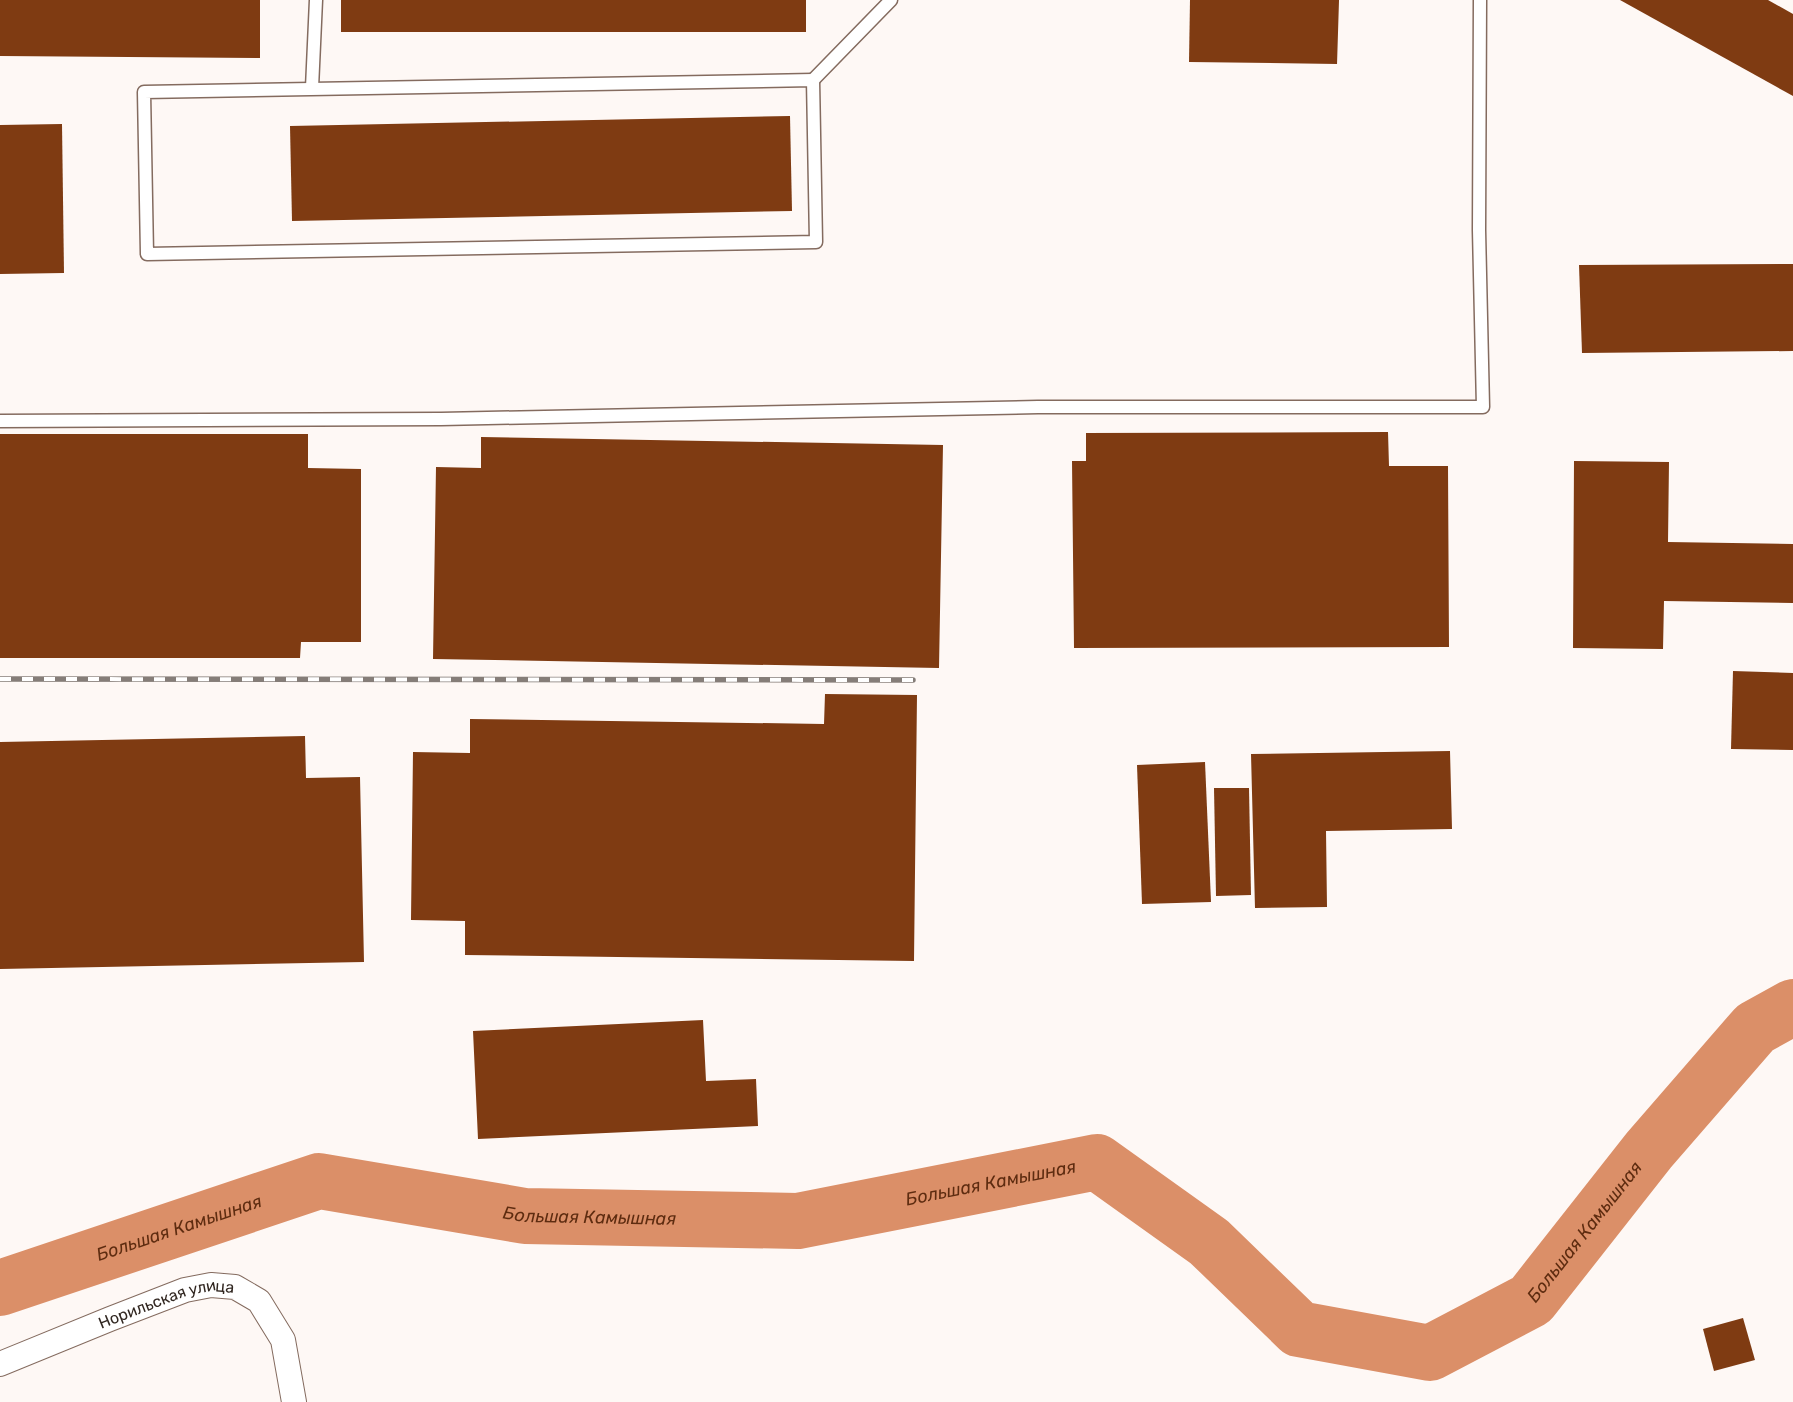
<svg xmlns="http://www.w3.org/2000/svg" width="1793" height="1402" font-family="Rubik,sans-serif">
  <rect width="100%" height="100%" fill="#fef8f5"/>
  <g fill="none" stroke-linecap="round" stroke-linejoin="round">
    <path stroke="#db8f68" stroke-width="56" id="s1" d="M0 1288 319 1181 525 1216 798 1221 1097 1162 1209 1242 1299 1329 1430 1353 1531 1300 1649 1150 1755 1028 1793 1007"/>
  </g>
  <g fill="#7f3b12">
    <path d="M0 0H260V58L0 56Z"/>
    <rect x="341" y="0" width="465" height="32"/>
    <path d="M1190 0H1339L1337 64 1189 62Z"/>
    <path d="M1620 0H1768L1793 14V96Z"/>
    <path d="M790 116 792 211 292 221 290 126Z"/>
    <path d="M62 124 64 273 0 274V125Z"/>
    <path d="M1793 264V351L1582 353 1579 265Z"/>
    <path d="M1388 432 1389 466H1448L1449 647 1074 648 1072 461H1086V433Z"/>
    <path d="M0 434H308V468L361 469V642H301L300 658H0Z"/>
    <path d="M481 437 943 445 939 668 433 659 436 467 481 468Z"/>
    <path d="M1574 461 1669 462 1668 542 1793 544V603L1664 601 1663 649 1573 648Z"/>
    <path d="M1733 671 1793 673V750L1731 749Z"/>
    <path d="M825 694 917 695 914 961 465 955V921L411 920 413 752 470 753V719L824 724Z"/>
    <path d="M305 736 306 778 360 777 364 962 0 969V742Z"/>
    <path d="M1450 751 1452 829 1326 831 1327 907 1255 908 1251 754Z"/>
    <path d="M1205 762 1211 902 1142 904 1137 765Z"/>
    <path d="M1214 788H1249L1251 895 1216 896Z"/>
    <path d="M703 1020 706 1081 756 1079 758 1126 478 1139 473 1031Z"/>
    <path d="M1743 1318 1755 1360 1714 1371 1703 1329Z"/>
  </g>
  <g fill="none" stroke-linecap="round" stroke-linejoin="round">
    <g stroke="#846b5f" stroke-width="15">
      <g id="lane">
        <path d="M813 80 816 242 147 254 144 92Z"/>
        <path d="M813 80 891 0"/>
        <path d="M312 88 316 0"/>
        <path d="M0 421 441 419 1038 407H1483L1479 230 1480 0"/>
      </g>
    </g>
    <g stroke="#846b5f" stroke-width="26">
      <g id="street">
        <path id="s2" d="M0 1364 110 1319 185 1290 211 1285 235 1287 259 1301 283 1340 294 1402"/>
      </g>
    </g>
    <use href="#lane" stroke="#fff" stroke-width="12"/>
    <use href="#street" stroke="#fff" stroke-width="24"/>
    <g stroke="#857d78" stroke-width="5.5">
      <path id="rail" d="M0 679 913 680"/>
    </g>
    <use href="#rail" stroke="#fff" stroke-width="4" stroke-dasharray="11" stroke-linecap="butt"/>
  </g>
  <g text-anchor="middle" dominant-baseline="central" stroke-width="5" stroke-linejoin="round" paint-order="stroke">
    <g font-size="16" fill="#312721" stroke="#fff">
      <text stroke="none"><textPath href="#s2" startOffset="178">Норильская улица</textPath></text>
    </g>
    <g font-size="18" font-style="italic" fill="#5e2c10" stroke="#fff">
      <text stroke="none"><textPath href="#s1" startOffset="1015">Большая Камышная</textPath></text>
      <text stroke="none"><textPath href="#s1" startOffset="610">Большая Камышная</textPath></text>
      <text stroke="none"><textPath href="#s1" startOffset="189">Большая Камышная</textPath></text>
      <text stroke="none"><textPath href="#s1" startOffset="1720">Большая Камышная</textPath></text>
    </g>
  </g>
</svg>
